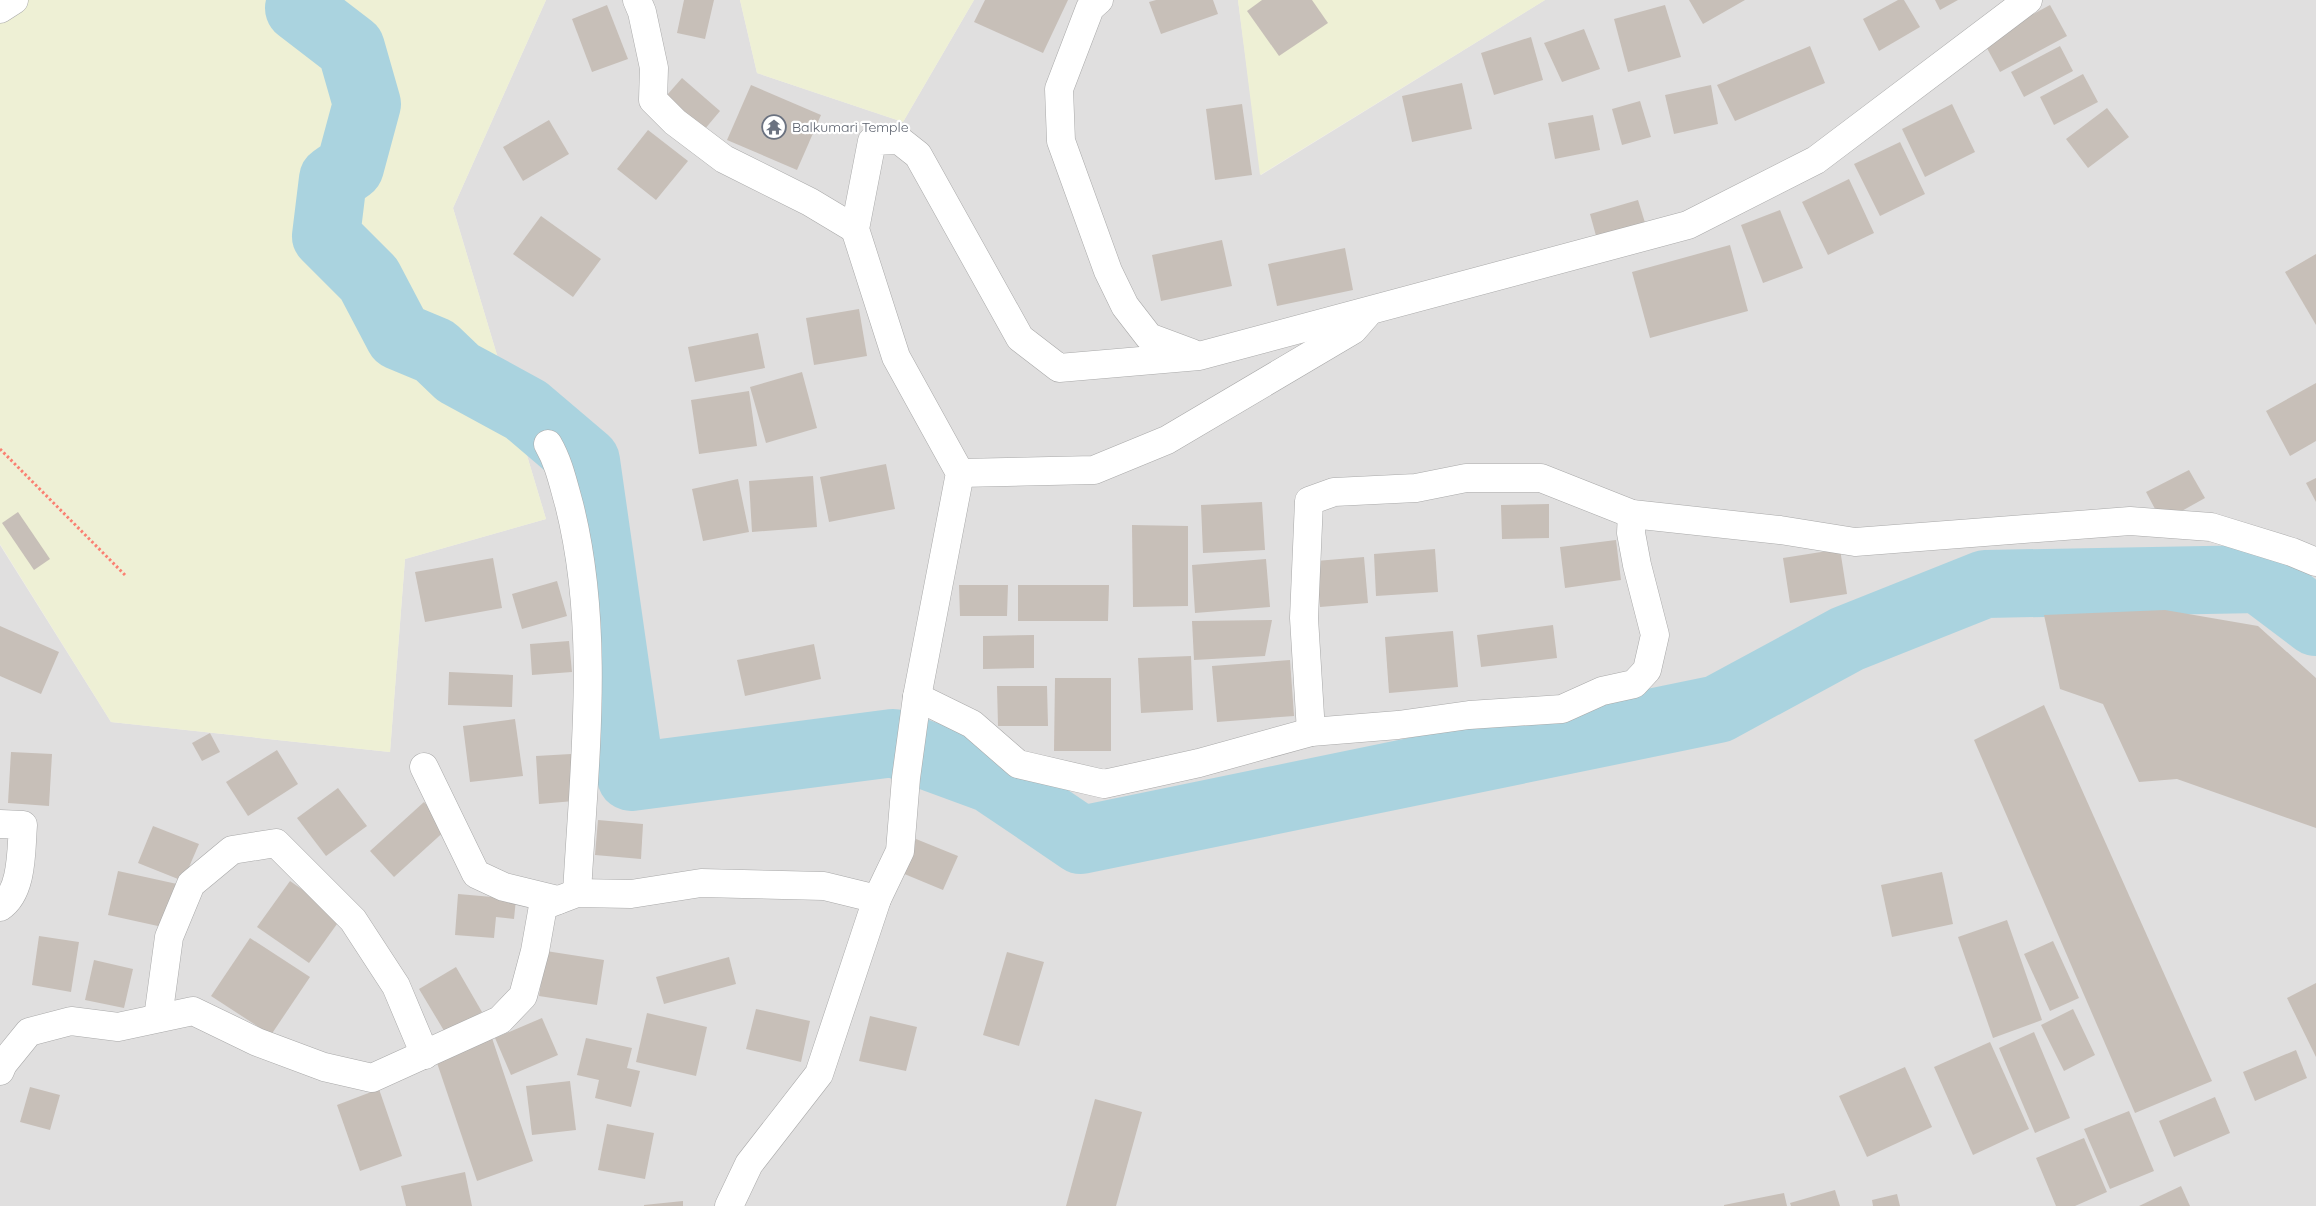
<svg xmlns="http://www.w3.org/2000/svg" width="2316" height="1206" font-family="Quicksand,sans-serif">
  <rect width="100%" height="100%" fill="#f2efe9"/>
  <path fill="#e0dfdf" d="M546 0H740L757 73 903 122 974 0H1238L1261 175 1545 0H2316V1206H0V545L111 722 390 752 405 559 546 519 453 208Z"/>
  <g fill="#eef0d5">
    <path d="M0 0H546L453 208 546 519 405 559 390 752 111 722 0 544Z"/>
    <path d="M740 0H974L903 122 757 73Z"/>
    <path d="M1238 0H1545L1260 175Z"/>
  </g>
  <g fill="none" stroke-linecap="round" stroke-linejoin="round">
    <path stroke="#aad3df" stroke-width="68" d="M301 0 299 8 351 48 367 104 350 167 333 179 326 236 369 279 399 336 435 351 458 373 526 410 586 461 631 777 893 743 991 779 1081 840 1718 709 1847 639 1985 584 2259 579 2316 622"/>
  </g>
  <g fill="#c7bfb8">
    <path d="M684 0H714L705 39 677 33Z"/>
    <path d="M985 0H1068L1043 53 974 22Z"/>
    <path d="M1156 0H1213L1218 14 1161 34 1149 2Z"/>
    <path d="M1262 0H1312L1328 23 1279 56 1247 11Z"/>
    <path d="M1689 0H1745L1703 24Z"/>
    <path d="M1898 0H1904L1920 27 1879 51 1863 19Z"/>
    <path d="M1935 0H1958L1940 10Z"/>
    <path d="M607 5 628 59 592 72 572 19Z"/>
    <path d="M1665 5 1681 57 1628 72 1614 19Z"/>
    <path d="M2050 5 2067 36 2000 72 1983 41Z"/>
    <path d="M1584 29 1600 69 1562 82 1544 43Z"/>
    <path d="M1531 37 1543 80 1494 95 1481 53Z"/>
    <path d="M1810 46 1825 83 1735 121 1717 85Z"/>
    <path d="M2060 46 2073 71 2024 97 2011 72Z"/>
    <path d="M2083 74 2098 102 2054 125 2040 97Z"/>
    <path d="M682 78 720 111 699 136 660 103Z"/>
    <path d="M1462 83 1472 129 1412 142 1402 96Z"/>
    <path d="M751 85 821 115 797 170 727 140Z"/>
    <path d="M1711 85 1718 124 1674 134 1665 95Z"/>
    <path d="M1640 101 1651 137 1622 145 1612 109Z"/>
    <path d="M1242 104 1252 175 1215 180 1206 109Z"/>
    <path d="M1952 104 1975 152 1925 177 1902 129Z"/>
    <path d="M2107 108 2129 137 2088 168 2066 139Z"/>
    <path d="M1593 115 1600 150 1555 159 1548 123Z"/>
    <path d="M549 120 569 154 523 181 503 147Z"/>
    <path d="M648 130 688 161 656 200 617 169Z"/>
    <path d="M1900 142 1925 194 1880 216 1854 164Z"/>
    <path d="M1849 179 1874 233 1828 255 1802 202Z"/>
    <path d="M1638 200 1647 229 1598 243 1590 214Z"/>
    <path d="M1780 210 1803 268 1763 283 1741 225Z"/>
    <path d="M541 216 601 259 573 297 513 254Z"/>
    <path d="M1222 240 1232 286 1161 301 1152 255Z"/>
    <path d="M1730 245 1748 311 1650 338 1632 272Z"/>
    <path d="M1345 248 1353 290 1277 306 1268 264Z"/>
    <path d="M2316 254V325L2285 272Z"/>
    <path d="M859 309 867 356 814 365 806 318Z"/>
    <path d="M758 333 765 368 695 382 688 347Z"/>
    <path d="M802 372 817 428 766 443 750 387Z"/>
    <path d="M2316 383V441L2290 456 2266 411Z"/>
    <path d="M749 391 757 446 699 454 691 400Z"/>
    <path d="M886 464 895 509 829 522 820 477Z"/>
    <path d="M2189 470 2205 498 2162 522 2146 492Z"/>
    <path d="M813 476 817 527 752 532 749 481Z"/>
    <path d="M2316 478V502L2306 483Z"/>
    <path d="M738 479 749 532 703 541 692 489Z"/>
    <path d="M1262 502 1265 550 1203 553 1201 505Z"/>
    <path d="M1549 504V538L1502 539 1501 505Z"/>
    <path d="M18 512 50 559 34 570 2 523Z"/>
    <path d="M1132 525 1188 526V606L1133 607Z"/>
    <path d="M1616 540 1621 580 1565 588 1560 547Z"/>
    <path d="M1435 549 1438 592 1376 596 1374 554Z"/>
    <path d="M1840 549 1847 594 1790 603 1783 558Z"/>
    <path d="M1364 557 1368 603 1320 607 1316 561Z"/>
    <path d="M493 558 502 608 425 622 415 572Z"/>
    <path d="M1266 559 1270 607 1195 613 1192 565Z"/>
    <path d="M557 581 567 616 522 629 512 594Z"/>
    <path d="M959 585H1008L1007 616H960Z"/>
    <path d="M1018 585H1109L1108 621H1018Z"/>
    <path d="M2165 610 2258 626 2316 678V828L2177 779 2139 782 2103 704 2060 689 2044 615Z"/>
    <path d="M1272 620 1265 656 1194 660 1192 621Z"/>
    <path d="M1553 625 1557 658 1481 667 1477 635Z"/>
    <path d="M0 626 59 652 41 694 0 676Z"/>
    <path d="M1453 631 1458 687 1389 693 1385 637Z"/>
    <path d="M1034 635V668L983 669V636Z"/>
    <path d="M569 641 572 672 532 675 530 644Z"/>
    <path d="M814 644 821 679 745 696 737 660Z"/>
    <path d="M1191 656 1193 710 1141 713 1138 658Z"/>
    <path d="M1290 660 1294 716 1217 722 1212 666Z"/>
    <path d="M449 672 513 675 512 707 448 705Z"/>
    <path d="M1055 678H1111V751H1054Z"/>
    <path d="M997 686H1047L1048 726H998Z"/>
    <path d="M2044 705 2212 1081 2135 1113 1974 740Z"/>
    <path d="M515 719 523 776 470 782 463 726Z"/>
    <path d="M210 733 220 752 202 761 192 743Z"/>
    <path d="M277 750 298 784 248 816 226 782Z"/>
    <path d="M11 752 52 754 49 806 8 803Z"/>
    <path d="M571 754 574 801 539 804 536 756Z"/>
    <path d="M338 788 367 826 326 856 297 818Z"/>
    <path d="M424 802 448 828 394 877 370 851Z"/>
    <path d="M598 820 643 824 641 859 595 855Z"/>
    <path d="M153 826 199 844 183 881 138 863Z"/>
    <path d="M916 839 958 856 943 890 902 873Z"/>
    <path d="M118 871 177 884 167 928 108 915Z"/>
    <path d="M1942 872 1953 924 1892 937 1881 885Z"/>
    <path d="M290 881 342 917 309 963 257 927Z"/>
    <path d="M458 894 516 899 514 919 496 917 494 938 455 935Z"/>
    <path d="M2007 920 2042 1020 1993 1038 1958 937Z"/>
    <path d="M39 936 79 942 71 992 32 985Z"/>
    <path d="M250 938 310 977 271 1035 211 996Z"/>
    <path d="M2053 941 2079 998 2050 1011 2024 954Z"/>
    <path d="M546 951 604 960 597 1005 539 996Z"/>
    <path d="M1007 952 1044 962 1019 1046 983 1035Z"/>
    <path d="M729 957 736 984 664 1004 656 977Z"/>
    <path d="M94 960 133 969 124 1008 85 1000Z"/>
    <path d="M456 967 482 1012 446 1034 419 989Z"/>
    <path d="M2316 983V1057L2287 998Z"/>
    <path d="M756 1009 810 1021 801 1062 746 1049Z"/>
    <path d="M2073 1009 2095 1055 2064 1071 2041 1025Z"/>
    <path d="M647 1013 707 1027 696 1076 636 1062Z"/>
    <path d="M870 1016 917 1027 906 1071 859 1061Z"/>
    <path d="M542 1018 558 1055 511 1075 495 1038Z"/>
    <path d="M2034 1032 2070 1118 2035 1133 1999 1048Z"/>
    <path d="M492 1038 533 1161 477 1181 435 1057Z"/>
    <path d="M586 1038 632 1048 627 1068 640 1071 631 1107 595 1098 599 1080 577 1075Z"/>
    <path d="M1990 1042 2029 1129 1973 1155 1934 1067Z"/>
    <path d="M2296 1050 2307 1078 2255 1101 2243 1072Z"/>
    <path d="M1905 1067 1932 1127 1867 1157 1839 1096Z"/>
    <path d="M570 1081 576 1130 532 1135 526 1086Z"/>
    <path d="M30 1087 60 1095 50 1130 20 1122Z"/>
    <path d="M379 1089 402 1156 360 1171 337 1105Z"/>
    <path d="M2215 1097 2230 1133 2174 1157 2159 1121Z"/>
    <path d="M1095 1099 1142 1112 1116 1206H1066Z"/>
    <path d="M2129 1111 2154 1171 2110 1189 2084 1129Z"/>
    <path d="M607 1124 654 1133 645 1179 598 1170Z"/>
    <path d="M2084 1138 2107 1192 2075 1206H2056L2036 1158Z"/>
    <path d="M465 1172 472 1206H406L401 1186Z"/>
    <path d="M2181 1186 2190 1206H2139Z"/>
    <path d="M1835 1190 1840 1206H1791L1790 1203Z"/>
    <path d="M1784 1193 1787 1206H1724V1205Z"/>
    <path d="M1897 1194 1900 1206H1873L1872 1200Z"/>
    <path d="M683 1201V1206H644V1205Z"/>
  </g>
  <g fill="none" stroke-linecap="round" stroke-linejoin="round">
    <g stroke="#a9a9a9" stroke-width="29">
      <g id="street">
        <path d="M637 0 642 12 654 68 653 100 675 122 724 159 810 202 855 229"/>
        <path d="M1099 0 1090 8 1059 89 1061 141 1108 271 1125 306 1149 337 1192 353"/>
        <path d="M0 9 14 0"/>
        <path d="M548 444C559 463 563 483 569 504 601 630 584 765 577 893"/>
        <path d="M960 473 1094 470 1167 440 1353 330 1367 314"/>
        <path d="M917 697 972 724 1018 764 1104 784 1199 763 1311 732 1398 725 1469 715 1562 709 1602 691 1634 684 1647 670 1655 635 1637 565 1631 533 1632 514"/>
        <path d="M1311 732 1304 618 1309 501 1334 492 1416 488 1466 478H1541L1632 514 1780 530 1855 542 2130 521 2211 527 2292 552 2316 562"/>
        <path d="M424 767 476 874 504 887 558 900"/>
        <path d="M0 824 23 825C21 850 23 892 0 907"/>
        <path d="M158 1018 169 937 191 884 232 850 276 843 353 920 396 986 425 1055"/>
        <path d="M0 1071 3 1064 29 1032 71 1021 118 1027 193 1011 257 1042 324 1067 372 1078 500 1020 523 996 535 951 543 906 577 893 631 894 701 883 824 886 877 899"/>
        <path d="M729 1206 749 1164 819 1074 877 899 900 851 906 778 917 697 960 473 896 357 855 229 872 141 899 140 918 155 1020 338 1059 368 1199 356 1688 225 1816 160 2028 0"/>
      </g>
    </g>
    <path stroke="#fa8072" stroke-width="3" stroke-dasharray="2.5 2.5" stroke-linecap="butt" d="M0 449 125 575"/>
    <use href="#street" stroke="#fff" stroke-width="28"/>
  </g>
  <defs>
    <g id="temple-ring" transform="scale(1.25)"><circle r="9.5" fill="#fff" stroke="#6b7280" stroke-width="1.5"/><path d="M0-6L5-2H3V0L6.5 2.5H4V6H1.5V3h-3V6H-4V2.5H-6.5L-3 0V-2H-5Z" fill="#6b7280"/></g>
  </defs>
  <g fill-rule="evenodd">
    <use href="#temple-ring" x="774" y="127"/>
  </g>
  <g text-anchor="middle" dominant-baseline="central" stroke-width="4.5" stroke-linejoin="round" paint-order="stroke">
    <g font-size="14" fill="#5b616d" stroke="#fff" text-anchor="start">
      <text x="792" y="127">Balkumari Temple</text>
    </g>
  </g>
</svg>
